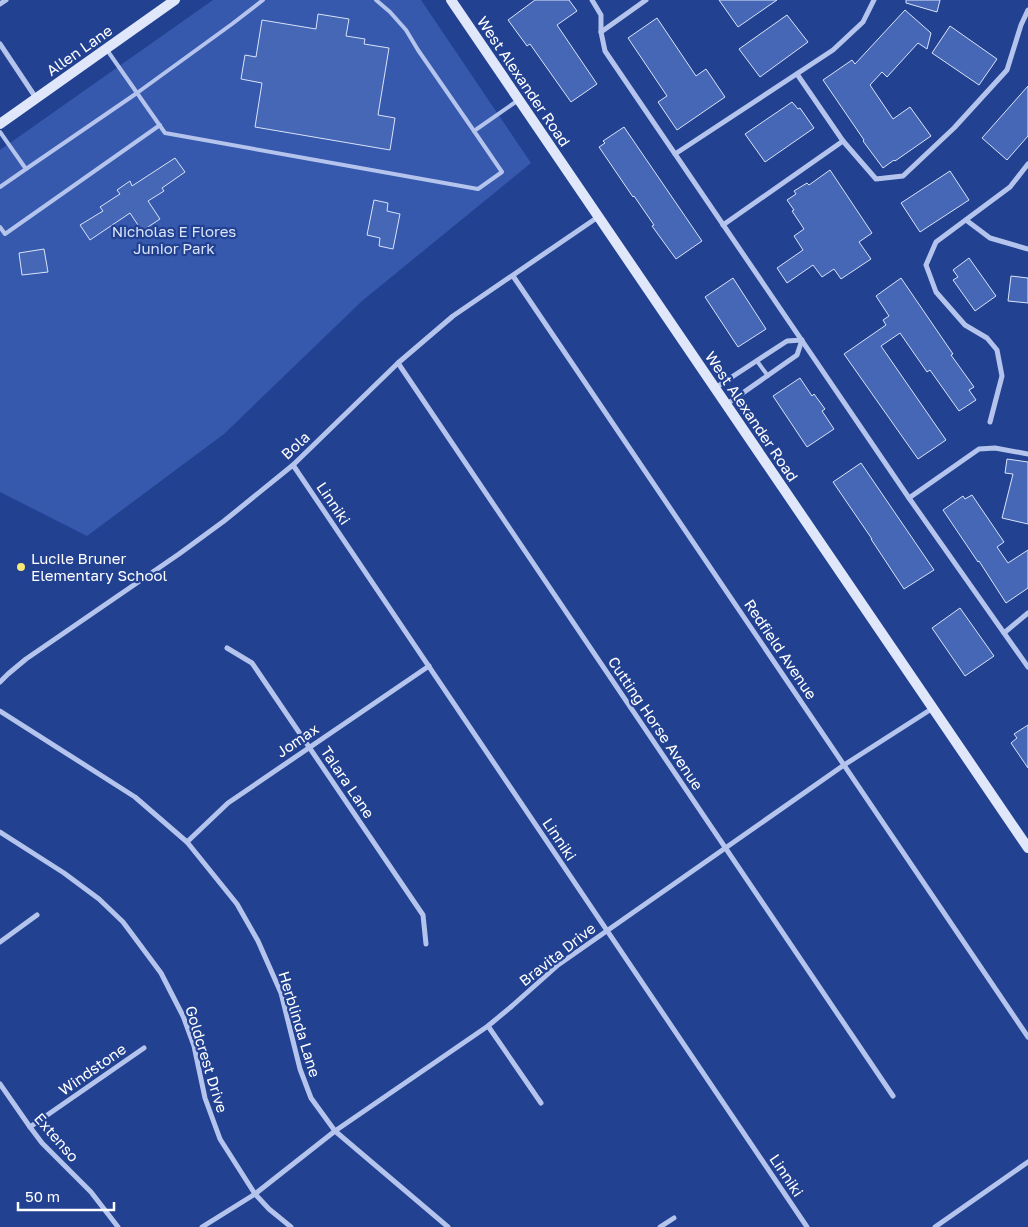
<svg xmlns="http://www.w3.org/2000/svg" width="1028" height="1227" font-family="'Golos Text',sans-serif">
  <rect width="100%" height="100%" fill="#224191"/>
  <path fill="#3659ae" d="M213 0H421L531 163 362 301 224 434 87 536 0 492V150Z"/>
  <g fill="#4667b6" stroke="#d9e3f9">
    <path d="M535 0H569L577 11 557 25 597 84 571 102 530 44 527 46 508 20Z"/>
    <path d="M719 0H777L738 27Z"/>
    <path d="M906 0H940L937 12 906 3Z"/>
    <path d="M905 10 931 33 927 49 918 43 887 77 882 72 870 85 893 119 910 107 931 136 895 161 894 160 883 168 863 141 864 140 823 80 852 60 855 64Z"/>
    <path d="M318 14 349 19 346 36 365 39 364 44 389 48 378 115 395 118 390 150 255 127 262 83 241 79 245 55 256 57 262 20 316 29Z"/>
    <path d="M787 15 808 42 760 77 739 49Z"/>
    <path d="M657 18 696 76 706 69 725 97 677 130 658 102 667 96 628 38Z"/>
    <path d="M950 26 997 59 979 85 932 53Z"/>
    <path d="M1028 86V136L1007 160 982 138Z"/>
    <path d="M792 102 798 109 800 108 814 128 765 162 745 134Z"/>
    <path d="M624 127 702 241 676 259 652 226 654 225 634 196 633 197 599 147 605 143 603 141Z"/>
    <path d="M175 158 185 172 162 188 164 191 148 201 160 219 142 231 130 213 90 240 80 225 103 211 100 207 120 194 117 190 130 181 132 186Z"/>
    <path d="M830 170 872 233 859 242 871 259 841 279 834 269 822 277 813 265 787 283 777 268 803 250 794 236 804 229 792 211 794 210 787 200 796 194 794 191 807 183 809 185Z"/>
    <path d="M950 171 969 200 920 232 901 203Z"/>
    <path d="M374 200 388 203 387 211 400 214 393 249 379 246 380 238 367 235Z"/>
    <path d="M44 249 48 272 22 275 19 253Z"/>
    <path d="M969 258 996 296 975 311 953 280 958 277 953 270Z"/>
    <path d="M1011 276 1028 278V303L1008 301Z"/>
    <path d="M733 278 766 329 738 347 705 297Z"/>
    <path d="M901 278 953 354 951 355 974 387 969 390 976 400 959 411 930 370 927 372 900 333 881 346 946 440 918 459 844 354 886 325 883 320 889 316 876 296Z"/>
    <path d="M800 378 812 396 814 394 825 409 822 411 834 429 807 447 773 396Z"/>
    <path d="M1007 459 1028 462V524L1002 518 1013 474 1005 473Z"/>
    <path d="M861 463 934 570 904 589 871 539H872L833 482Z"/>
    <path d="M972 495 1004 542 997 547 1008 563 1028 550V588L1006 603 979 561 978 562 943 510 963 496 965 499Z"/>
    <path d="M960 608 994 656 965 676 932 628Z"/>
    <path d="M1028 725V768L1011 743 1017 738 1014 734Z"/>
  </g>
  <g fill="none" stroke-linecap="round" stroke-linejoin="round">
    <g stroke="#b4c4ed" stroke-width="4">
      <path d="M376 0 390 12 406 30 418 50 474 131"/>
      <path d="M107 50 165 133 478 189 502 172 474 131 517 101"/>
      <path d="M0 132 26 169 137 93 232 24 263 0"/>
      <path d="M0 187 26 169"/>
      <path d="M0 227 5 234 160 125"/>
      <path d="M757 361 768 376"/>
    </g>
    <g stroke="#b4c4ed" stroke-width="5">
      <path d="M592 0 601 15V32L605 51 909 498 1028 667"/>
      <path d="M0 4 6 0"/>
      <path d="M601 32 646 0"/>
      <path d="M0 44 36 98"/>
      <path d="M797 74 843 141 876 179 903 176 954 128 1007 70 1021 25 1028 10"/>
      <path d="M675 154 833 50 863 22 874 0"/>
      <path d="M966 220 990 238 1028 249"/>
      <path d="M723 225 843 141"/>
      <path d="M513 276 1028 1037"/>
      <path d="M398 363 893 1096"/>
      <path d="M715 388 787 341 802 340 797 355 727 404"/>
      <path d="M990 422 1002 376 997 350 987 338 965 325 936 292 926 265 936 242 1010 187 1028 164"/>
      <path d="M293 465 807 1227"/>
      <path d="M909 498 979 449 995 448 1028 454"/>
      <path d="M1004 633 1028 613"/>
      <path d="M227 648 252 663 423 915 426 944"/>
      <path d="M0 682 8 674 26 659 179 554 224 521 293 465 398 363 453 316 598 217"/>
      <path d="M0 711 135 797 187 842 237 904 258 941 281 993 300 1069 311 1098 335 1131 448 1227"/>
      <path d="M0 832 64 873 99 899 123 922 161 973 183 1016 194 1046 205 1098 220 1139 255 1194 269 1209 291 1227"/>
      <path d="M187 842 228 803 429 666"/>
      <path d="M0 942 37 915"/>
      <path d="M488 1026 541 1103"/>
      <path d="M0 1084 30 1127 42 1143 91 1192 118 1227"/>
      <path d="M30 1127 144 1048"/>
      <path d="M202 1227 255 1194 335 1131 488 1026 512 1006 558 965 844 765 933 708"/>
      <path d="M660 1227 674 1218"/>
      <path d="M935 1227 1028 1162"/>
    </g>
    <g stroke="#e0e7fa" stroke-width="10">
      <path d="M451 0 1028 848"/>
      <path d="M0 124 175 0"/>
    </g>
  </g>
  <circle fill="#f8e876" stroke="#224191" stroke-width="2" cx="21" cy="567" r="5"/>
  <g text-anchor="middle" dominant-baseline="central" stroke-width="4.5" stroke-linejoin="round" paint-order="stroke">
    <g font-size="15" fill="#fff" stroke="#224191">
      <text transform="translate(79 50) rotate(-35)">Allen Lane</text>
      <text transform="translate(524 81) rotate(56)">West Alexander Road</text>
      <text transform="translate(752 416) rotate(56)">West Alexander Road</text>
      <text transform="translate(295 445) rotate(-43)">Bola</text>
      <text transform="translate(334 503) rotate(56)">Linniki</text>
      <text transform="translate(781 649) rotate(56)">Redfield Avenue</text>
      <text transform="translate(656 723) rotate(56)">Cutting Horse Avenue</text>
      <text transform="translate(297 740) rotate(-34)">Jomax</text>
      <text transform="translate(348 782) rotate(56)">Talara Lane</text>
      <text transform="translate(560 839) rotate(56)">Linniki</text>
      <text transform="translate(557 954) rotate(-38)">Bravita Drive</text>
      <text transform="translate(300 1024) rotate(73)">Herblinda Lane</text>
      <text transform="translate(207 1059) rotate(73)">Goldcrest Drive</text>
      <text transform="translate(92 1069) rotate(-35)">Windstone</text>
      <text transform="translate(57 1137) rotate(49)">Extenso</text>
      <text transform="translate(787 1175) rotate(56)">Linniki</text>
    </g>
    <g font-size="15" fill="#d9e3f9" stroke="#224191">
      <text x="174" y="231">Nicholas E Flores<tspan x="174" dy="17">Junior Park</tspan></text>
    </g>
    <g font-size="15" fill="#fff" stroke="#224191" text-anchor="start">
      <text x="31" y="558">Lucile Bruner<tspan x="31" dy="17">Elementary School</tspan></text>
    </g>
  </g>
  <path d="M18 1202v8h96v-8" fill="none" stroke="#ffffff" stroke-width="2.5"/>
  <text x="25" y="1202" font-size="15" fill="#ffffff" stroke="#224191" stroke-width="4" paint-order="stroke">50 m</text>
</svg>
